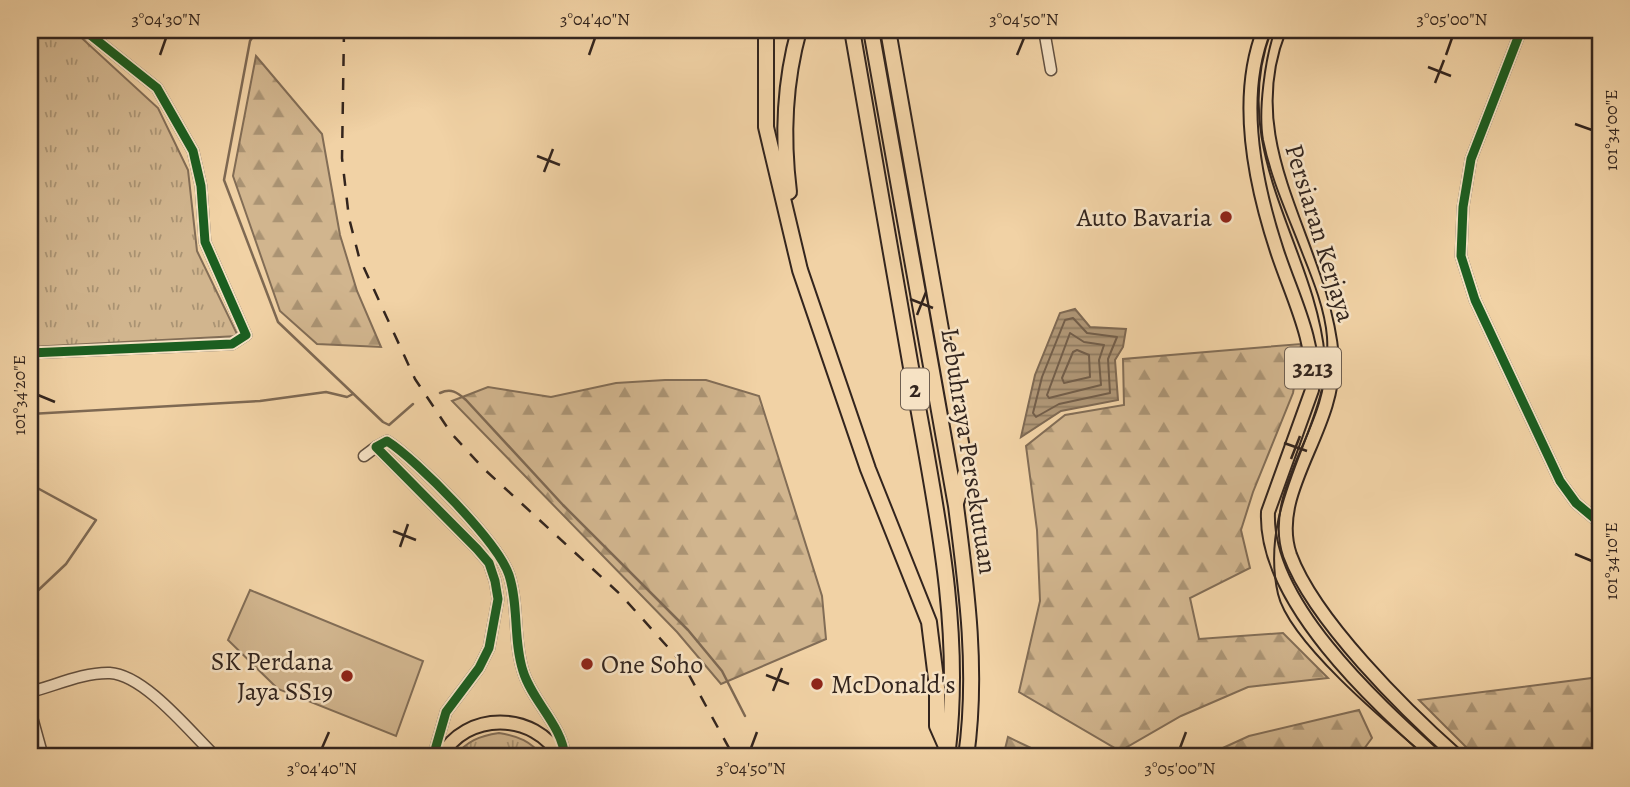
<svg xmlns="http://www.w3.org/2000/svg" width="1630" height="787" font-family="Alegreya,serif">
  <defs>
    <pattern id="grass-tufts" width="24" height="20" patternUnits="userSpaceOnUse" patternTransform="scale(1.75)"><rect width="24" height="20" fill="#d1b58e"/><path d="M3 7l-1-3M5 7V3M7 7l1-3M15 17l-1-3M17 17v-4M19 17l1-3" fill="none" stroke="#aa9373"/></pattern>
    <pattern id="forest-firs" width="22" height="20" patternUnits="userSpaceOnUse" patternTransform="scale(1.75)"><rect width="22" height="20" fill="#d1b58e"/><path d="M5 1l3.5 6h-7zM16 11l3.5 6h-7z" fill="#aa9373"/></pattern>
    <pattern id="water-rules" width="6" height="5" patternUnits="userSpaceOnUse" patternTransform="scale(1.75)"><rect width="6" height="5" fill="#b09777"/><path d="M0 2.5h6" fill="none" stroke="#907b61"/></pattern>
  </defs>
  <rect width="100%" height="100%" fill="#f1d2a5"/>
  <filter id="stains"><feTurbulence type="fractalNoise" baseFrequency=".00286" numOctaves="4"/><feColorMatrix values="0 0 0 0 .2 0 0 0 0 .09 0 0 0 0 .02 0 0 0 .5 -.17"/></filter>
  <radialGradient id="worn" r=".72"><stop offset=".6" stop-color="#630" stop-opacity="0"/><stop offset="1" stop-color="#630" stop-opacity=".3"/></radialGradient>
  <g fill="url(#grass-tufts)" stroke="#826d56" stroke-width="2">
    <path d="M30 30H38L49 37 54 30H73L158 108 188 170 197 251 238 336 30 347Z"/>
    <path d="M499 733C518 736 531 741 543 757H454C467 741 479 736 499 733Z"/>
  </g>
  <g fill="url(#forest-firs)" stroke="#826d56" stroke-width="2">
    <path d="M256 56 322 134 340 235 357 291 381 347 317 344 280 311 233 176Z"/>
    <path d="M1301 344 1293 393 1253 492 1241 530 1250 568 1190 598 1199 639 1283 633 1328 678 1248 687 1181 716 1120 751 1019 692 1040 601 1037 530 1026 446 1065 415 1124 405 1123 359Z"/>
    <path d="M665 380H706L759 396 822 596 826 639 721 684 677 632 452 401 488 387 551 397 616 383Z"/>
    <path d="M1600 677V757H1476L1419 700Z"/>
    <path d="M1359 710 1372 738 1358 757H1203L1249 736Z"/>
    <path d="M1008 737 1050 757H1003Z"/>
  </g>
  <path fill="#d1b58e" stroke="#826d56" stroke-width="2" d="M250 590 423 661 396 736 278 689 228 640Z"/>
  <path fill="url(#water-rules)" stroke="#7e6953" stroke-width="2" d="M1075 309 1090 327 1126 329 1123 347 1115 360 1118 400 1061 411 1021 437 1035 375 1060 313Z"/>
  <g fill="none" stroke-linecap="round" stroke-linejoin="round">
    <g stroke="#725e4a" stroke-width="2">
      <path d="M1073 318 1087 333 1117 337 1108 359 1110 393 1059 404 1036 417 1033 413 1042 377 1065 320Z"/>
      <path d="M1070 333 1084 342 1104 345 1099 360 1101 385 1049 398 1047 395Z"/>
      <path d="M1077 350 1089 355 1090 377 1064 383 1062 378 1073 352Z"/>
    </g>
    <g stroke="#7e6953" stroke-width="2.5">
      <path d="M257 30 250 41 224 180 278 322 383 422 389 425 413 404"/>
      <path d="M440 393C451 388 457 392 466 400L563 505 688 630 722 671 745 716"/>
      <path d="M30 414 260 401 326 392 347 397 353 394"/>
      <path d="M30 484 96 520 66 564 30 598"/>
    </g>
    <g stroke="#625040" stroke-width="13">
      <g id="minor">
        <path d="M1044 30 1051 70"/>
        <path d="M1521 30 1471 159 1463 207 1461 256 1475 300 1560 481 1576 503 1600 523"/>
        <path d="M30 353 232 344 246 335 205 242 201 186 193 151 157 88 84 30"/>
        <path d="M364 456 376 447"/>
        <path d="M30 692C54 686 84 672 110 673 145 675 191 733 216 757"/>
        <path d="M30 710 43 757"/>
        <path d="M433 757 446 712 479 668 489 648 498 599 495 581 489 563 477 549 376 447 387 441C417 460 498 542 509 575 519 606 513 640 523 671 532 701 562 725 565 757"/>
      </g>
    </g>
    <g stroke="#33251e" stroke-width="16">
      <g id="major">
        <path d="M1264 30C1237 98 1255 184 1277 251 1292 297 1316 341 1312 390L1268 512C1264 601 1374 701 1436 757"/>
        <path d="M1279 30C1232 149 1322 243 1332 357 1337 428 1268 491 1290 555 1314 620 1405 710 1458 757"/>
        <path d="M441 757C465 711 535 711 560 757"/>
      </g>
    </g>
    <g stroke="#33251e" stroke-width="18">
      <g id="highway">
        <path d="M766 30V127L800 270 868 469 929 622 937 687V726L948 751"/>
        <path d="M852 30C873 152 895 274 916 396 937 513 962 630 948 749"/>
        <path d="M871 30 956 506C967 590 978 673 966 757"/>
        <path d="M888 30 966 471 956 503"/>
        <path d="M789 192C782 136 784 84 799 30"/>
      </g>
    </g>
    <use href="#minor" stroke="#f6e2c4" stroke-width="10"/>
    <use href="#major" stroke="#f1d2a5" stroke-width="12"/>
    <use href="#highway" stroke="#f1d2a5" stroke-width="14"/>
    <path stroke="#33251e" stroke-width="2" d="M1275 30C1265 58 1258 111 1263 140 1271 180 1289 218 1303 255 1313 280 1325 310 1327 337 1333 426 1256 497 1278 594 1289 642 1389 725 1427 757"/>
    <path stroke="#33251e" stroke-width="2.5" stroke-dasharray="12 12" stroke-linecap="butt" d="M344 30 342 158 349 218 359 257 415 379 451 433 483 468 621 595 683 664 734 757"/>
    <g stroke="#f6e2c4" stroke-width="13">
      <g id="cycleway">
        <path d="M1521 30 1471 159 1463 207 1461 256 1475 300 1560 481 1576 503 1600 523"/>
        <path d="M30 353 232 344 246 335 205 242 201 186 193 151 157 88 84 30"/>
        <path d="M433 757 446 712 479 668 489 648 498 599 495 581 489 563 477 549 376 447 387 441C417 460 498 542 509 575 519 606 513 640 523 671 532 701 562 725 565 757"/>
      </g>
    </g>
    <use href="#cycleway" stroke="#1b5e20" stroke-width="9"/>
  </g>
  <path fill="none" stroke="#33251e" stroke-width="2.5" d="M160 55 166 38M589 55 595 38M1017 55 1024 38M1446 55 1452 38M1428 67 1451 76M1435 83 1444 60M1575 124 1592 130M537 156 560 165M544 172 553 149M910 299 933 308M917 315 926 292M38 395 55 402M1284 443 1307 451M1291 459 1300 436M393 531 416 540M400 547 408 524M1575 554 1592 561M766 675 789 684M773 691 782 668M322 748 329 732M751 748 757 732M1180 748 1186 732"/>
  <g fill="#8f2418" stroke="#f6e2c4" stroke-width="2.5">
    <circle cx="1226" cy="217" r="7"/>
    <circle cx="587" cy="664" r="7"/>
    <circle cx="347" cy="676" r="7"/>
    <circle cx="817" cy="684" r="7"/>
  </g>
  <g text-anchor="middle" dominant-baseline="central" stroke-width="5" stroke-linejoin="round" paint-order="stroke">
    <g fill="#f6e2c4" stroke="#6e5e50" stroke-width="2">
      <rect x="1285" y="347.5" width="56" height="41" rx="5"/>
      <rect x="901" y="368.5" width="28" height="41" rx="5"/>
    </g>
    <g font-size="24" font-weight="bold" fill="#33251e">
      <text x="1313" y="368">3213</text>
      <text x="915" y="389">2</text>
    </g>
    <g font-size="26" fill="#33251e" stroke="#f6e2c4" text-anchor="end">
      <text x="1212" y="217">Auto Bavaria</text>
      <text x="333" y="661">SK Perdana<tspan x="333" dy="30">Jaya SS19</tspan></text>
      <text x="601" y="664" text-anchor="start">One Soho</text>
      <text x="831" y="684" text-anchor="start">McDonald's</text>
    </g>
    <g font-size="26" fill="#33251e" stroke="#f6e2c4">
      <text transform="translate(1320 233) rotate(73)">Persiaran Kerjaya</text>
      <text transform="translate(969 451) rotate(81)">Lebuhraya Persekutuan</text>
    </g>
  </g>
  <rect width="1630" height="787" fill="none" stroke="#f1d2a5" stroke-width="77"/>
  <rect x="38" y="38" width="1554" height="710" fill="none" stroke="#33251e" stroke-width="2.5"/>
  <g font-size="18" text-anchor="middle" fill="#33251e">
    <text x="166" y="25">3°04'30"N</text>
    <text x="595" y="25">3°04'40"N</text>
    <text x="1024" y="25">3°04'50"N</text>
    <text x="1452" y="25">3°05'00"N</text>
    <text transform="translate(1611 130) rotate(-90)" y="6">101°34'00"E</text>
    <text transform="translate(19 395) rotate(-90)" y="6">101°34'20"E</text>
    <text transform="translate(1611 561) rotate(-90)" y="6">101°34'10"E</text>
    <text x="322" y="774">3°04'40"N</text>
    <text x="751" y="774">3°04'50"N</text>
    <text x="1180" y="774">3°05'00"N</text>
  </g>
  <rect width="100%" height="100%" filter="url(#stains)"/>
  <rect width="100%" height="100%" fill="url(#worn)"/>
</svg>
